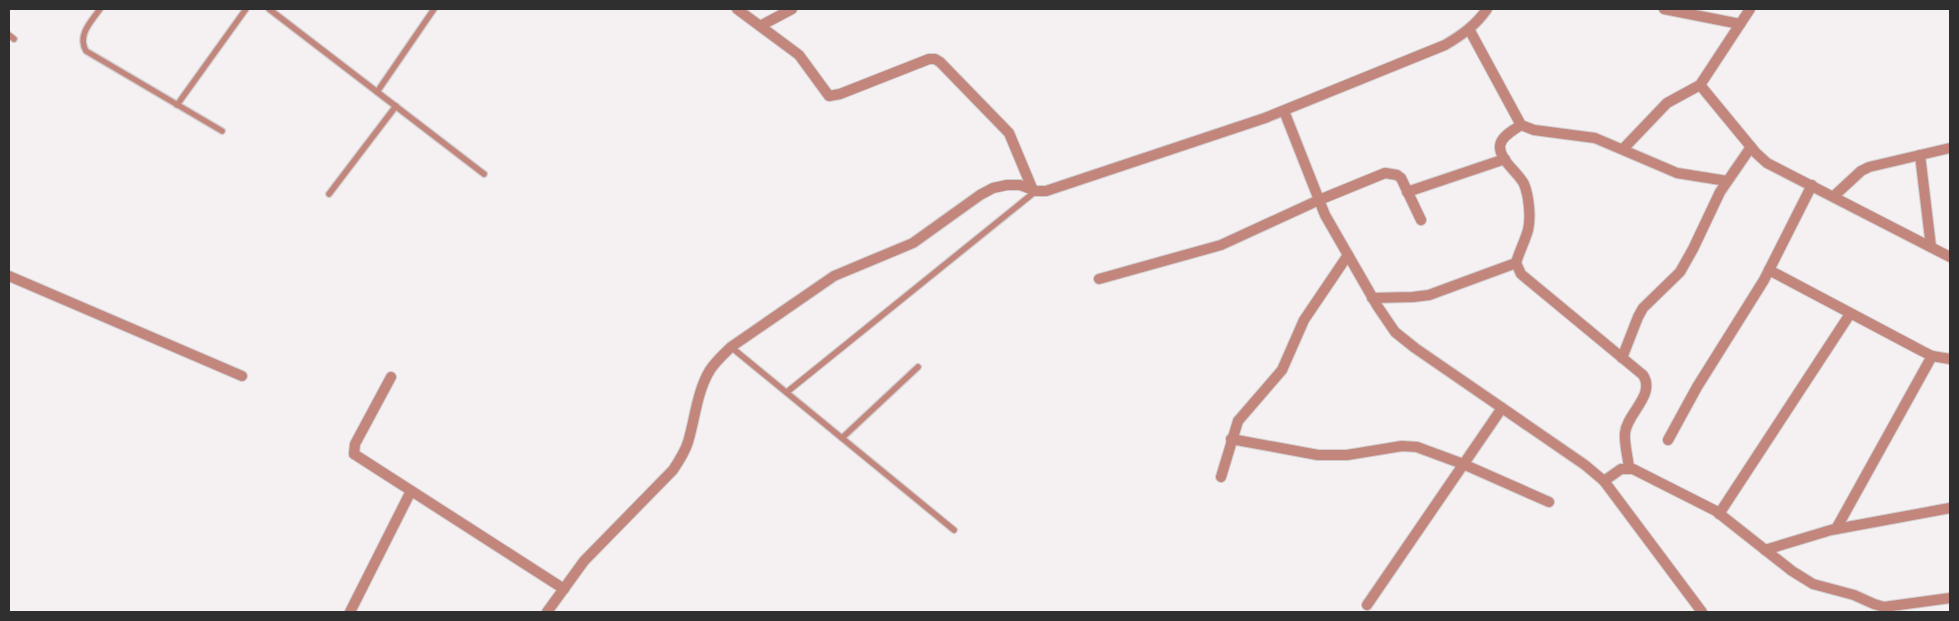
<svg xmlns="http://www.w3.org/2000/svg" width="1959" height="621" font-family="'Space Grotesk',sans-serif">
  <rect width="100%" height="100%" fill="#f5f1f2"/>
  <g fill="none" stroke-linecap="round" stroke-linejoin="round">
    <g stroke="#d2cecf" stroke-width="8">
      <g id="lane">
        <path d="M100 9C91 22 77 35 86 51L222 131"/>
        <path d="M269 9 484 174"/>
        <path d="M9 35 14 39"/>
        <path d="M377 92 434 9"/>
        <path d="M177 105 246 9"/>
        <path d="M329 194 396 106"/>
        <path d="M731 347 954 530"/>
        <path d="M787 392 1036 191"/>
        <path d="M842 438 918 367"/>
      </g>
    </g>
    <g stroke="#d2cecf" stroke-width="12">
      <g id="street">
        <path d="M737 9 799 55 829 96 840 94 929 59H935L940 62 1009 133 1032 188"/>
        <path d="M1664 9 1740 24"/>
        <path d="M760 26 792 9"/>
        <path d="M1469 29 1521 125 1534 130 1595 138 1677 173 1727 181"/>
        <path d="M1700 85 1756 153 1767 163 1950 257"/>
        <path d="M1284 111 1325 215 1378 307 1395 332 1415 348 1585 465 1604 481 1702 612"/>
        <path d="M1521 125C1514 130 1501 136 1500 146 1499 160 1518 172 1524 184 1529 196 1531 218 1528 230 1525 241 1519 252 1516 263L1521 274 1643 375C1656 395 1627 413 1625 433 1624 444 1628 457 1629 468"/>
        <path d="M1623 149 1667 103 1700 85 1750 9"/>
        <path d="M1920 155 1931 247"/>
        <path d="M1407 192 1505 159"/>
        <path d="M1834 196 1861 171 1869 167 1950 148"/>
        <path d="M1769 270 1922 351 1932 356 1950 359"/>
        <path d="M9 276 242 376"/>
        <path d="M1099 279 1221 245 1319 200 1385 173 1397 175 1401 178 1421 220"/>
        <path d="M1372 298 1413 297 1429 295 1516 263"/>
        <path d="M1622 358 1638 317 1643 308 1680 272 1693 249 1720 192 1751 147"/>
        <path d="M391 377 355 444 354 454 564 589"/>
        <path d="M1231 439 1318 455H1347L1402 446 1417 447 1463 464 1549 502"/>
        <path d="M1668 440 1697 387 1764 280 1812 185"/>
        <path d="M1221 477 1238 421 1282 370 1304 320 1348 255"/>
        <path d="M1604 481 1621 469H1633L1716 511 1792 571 1813 584 1854 595 1874 604 1884 607 1950 598"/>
        <path d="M1719 514 1850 314"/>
        <path d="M1836 529 1932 356"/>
        <path d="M1765 550 1831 530 1950 508"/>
        <path d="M1367 605 1502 408"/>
        <path d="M350 612 411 491"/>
        <path d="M547 612 584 561 673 470C679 461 685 452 688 442 695 419 697 391 710 370 716 361 724 354 731 347L834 276 913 243 980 195 993 188 1007 185H1020L1036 191H1046L1265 118 1445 45C1462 35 1476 25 1487 9"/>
      </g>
    </g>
    <use href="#lane" stroke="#c2867c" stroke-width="5.5"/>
    <use href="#street" stroke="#c2867c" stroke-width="10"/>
  </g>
  <rect width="1959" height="621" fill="none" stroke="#302f30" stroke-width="20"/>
</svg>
